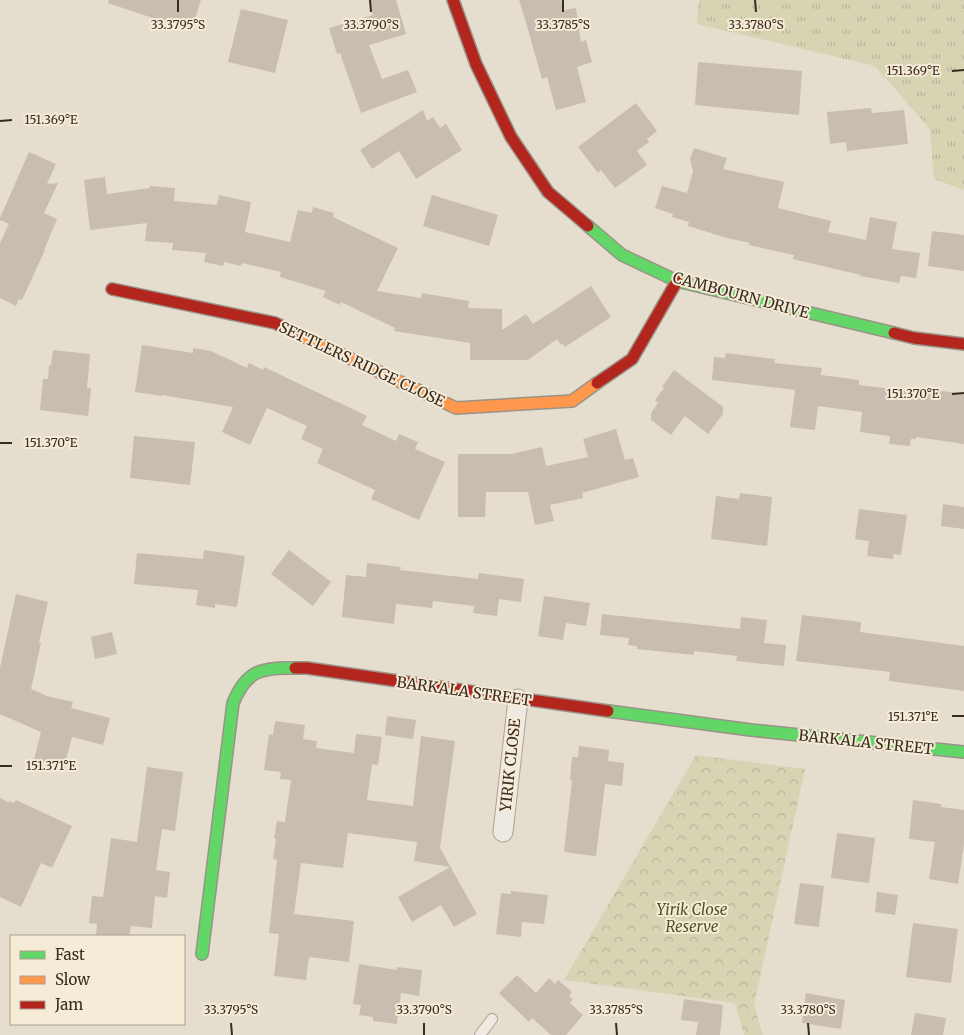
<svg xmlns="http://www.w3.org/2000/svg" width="964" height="1035" font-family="Merriweather,serif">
  <defs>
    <pattern id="grass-tufts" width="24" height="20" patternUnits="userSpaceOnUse" patternTransform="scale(1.25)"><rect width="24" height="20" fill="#d6d4b2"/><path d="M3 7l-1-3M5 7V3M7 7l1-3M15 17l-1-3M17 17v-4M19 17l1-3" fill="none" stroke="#b8b699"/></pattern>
    <pattern id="forest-crowns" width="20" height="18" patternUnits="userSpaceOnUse" patternTransform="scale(1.25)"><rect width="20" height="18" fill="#d6d4b2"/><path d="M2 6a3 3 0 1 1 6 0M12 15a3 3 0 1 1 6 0" fill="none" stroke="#b8b699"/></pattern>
  </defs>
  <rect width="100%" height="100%" fill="#e5decf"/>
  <path fill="url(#grass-tufts)" d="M699 0H964V190L934 179 930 129 875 66 697 24Z"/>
  <path fill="url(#forest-crowns)" d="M696 755 805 769 754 1005 763 1035H744L735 1003 564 980Z"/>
  <g fill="#c9bcb0">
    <path d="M109 0H201L191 31 108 3Z"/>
    <path d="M369 0H396L406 34 369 45 382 79 408 70 417 92 361 113 340 53 337 54 329 28 373 15Z"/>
    <path d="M519 0H561L563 10 576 8 581 42 586 40 592 62 577 67 586 102 556 110 547 77 542 79 527 26Z"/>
    <path d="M241 9 288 20 275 73 228 62Z"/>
    <path d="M698 62 802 71 799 115 695 105Z"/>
    <path d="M636 103 657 131 647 139 649 142 637 151 647 165 615 188 601 170 598 173 578 147Z"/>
    <path d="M871 108 872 113 904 110 908 144 847 151 846 142 830 144 827 112Z"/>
    <path d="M423 110 427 121 433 117 440 128 446 124 462 150 416 179 399 151 372 169 360 150Z"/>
    <path d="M694 148 727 158 723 169 784 182 778 208 831 221 828 232 866 240 870 217 897 222 892 249 920 253 916 278 901 276 899 283 860 276 861 275 793 259 794 255 749 245 750 243 727 238 688 226 689 222 672 217 673 214 655 208 662 186 687 193 693 171 690 159Z"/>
    <path d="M29 152 56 164 47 184 58 183 44 213 57 219 44 250H45L22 300 19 299 16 306 0 298V243L9 224 0 220V218Z"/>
    <path d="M105 177 107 194 150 188V186L175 188 174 201 217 205 219 195 251 202 245 232 290 242 298 210 312 213 313 207 334 213 333 217 398 248 377 291 421 298 422 293 469 301 468 308 502 309V330L526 314 533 324 591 286 611 317 565 347 562 343 561 345 557 339 528 360H470V343L394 331 395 328 341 302 340 305 323 297 326 291 280 277 281 272 242 263 241 266 224 262 223 266 204 262 206 253 172 250 173 243 145 241 147 223 90 230 84 180Z"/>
    <path d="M432 195 498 215 489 246 423 226Z"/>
    <path d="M932 231 964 235V271L928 266Z"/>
    <path d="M142 345 193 353V348L211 351 247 368 249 363 263 370 264 367 367 416 362 425 396 441 399 434 418 442 415 449 445 462 419 520 371 499 375 490 317 463 323 449 301 439 307 426 267 408 250 445 222 432 233 407 162 395V396L135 392Z"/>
    <path d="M53 350 90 354 87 388H91L88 416 40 410 43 379H48L49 365 51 366Z"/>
    <path d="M726 353 775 359 774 363 822 368 821 375 859 380V385L935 394V390L964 394V444L916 437V439H911L910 446 889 444 890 436 860 432 862 412 818 406 815 430 790 427 795 390 712 380 714 357 725 358Z"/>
    <path d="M674 370 723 407V414L708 434 685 416 671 435 651 420V413L658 403 655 400 664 388 662 387Z"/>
    <path d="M616 429 625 460 633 458 639 477 582 493 583 498 550 505 554 521 535 525 528 492H486L485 517H458V454H512L542 447 546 466 588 457 583 439Z"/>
    <path d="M134 436 195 442 190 485 130 478Z"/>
    <path d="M740 493 772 497 767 546 711 539 716 496 739 499Z"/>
    <path d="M943 504 964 507V529L941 526Z"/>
    <path d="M859 509 907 515 901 555 894 554 893 559 867 556 869 541 855 539Z"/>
    <path d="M204 550 245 556 237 607 215 604V608L196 605 198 590 134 584 137 553 203 559Z"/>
    <path d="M289 550 331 582 313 606 271 574Z"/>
    <path d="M367 563 401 567 400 570 478 579 479 573 524 579 521 602 499 599 497 616 473 613 474 606 433 601 432 608 396 604 394 624 342 617 346 575 366 577Z"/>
    <path d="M16 594 48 602 39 643H41L31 689 47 696 73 702 71 708 110 718 103 745 72 737 64 767 34 760 41 732 0 714V668Z"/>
    <path d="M544 596 590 603 586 626 566 623 563 640 538 636Z"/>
    <path d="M602 614 740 629 741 617 767 620 764 643 786 645 784 666 736 661 737 656 694 651V655L637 649V646L628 645 629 638 600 635Z"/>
    <path d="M802 615 861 622 860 632 964 646V691L889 681 890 672 796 661Z"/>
    <path d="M112 632 117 654 95 659 91 637Z"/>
    <path d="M387 716 416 720 413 739 385 735Z"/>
    <path d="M275 721 305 725 303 739 317 741 316 748 354 753 356 734 382 737 378 765 372 764 367 800 413 806 421 736 455 741 440 848 477 914 454 927 441 905 412 922 398 897 450 867 414 861 417 842 348 833 343 868 301 863 294 914 354 921 349 962 309 957 306 980 274 976 279 934 269 933 277 860 273 859 276 839 274 838 277 821 285 822 291 780 280 779 281 772 264 770 269 734 273 735Z"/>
    <path d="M579 746 609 750 608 761 624 763 622 786 605 784 596 856 564 852 572 781 570 780 572 757H578Z"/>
    <path d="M147 767 183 772 175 831 162 829 156 870 170 872 167 898 155 896 152 928 131 926 129 936H96L97 924 89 923 92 896 103 897 111 838 137 842Z"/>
    <path d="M0 798 8 802 9 801 14 803 16 800 72 826 52 868 41 863 21 907 0 897Z"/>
    <path d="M913 800 941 804V807L964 810V844L958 884 929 879 935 842 909 839Z"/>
    <path d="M837 833 875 838 869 883 831 878Z"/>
    <path d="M800 883 824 886 819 927 794 924Z"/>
    <path d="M511 891 548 895 544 924 522 922 521 937 496 934 501 893 511 894Z"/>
    <path d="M877 892 898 895 895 915 875 912Z"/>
    <path d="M913 923 958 929 951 983 906 977Z"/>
    <path d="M359 964 397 970V967L422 970 419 996 401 993 397 1024 373 1021V1017L359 1015 361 1005 353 1004Z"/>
    <path d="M517 975 536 993 549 978 555 984 558 980 572 992 569 996 573 999 570 1003 583 1015 566 1035H551L532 1018 529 1022 499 993Z"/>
    <path d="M806 993 845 1000 841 1029 802 1023Z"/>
    <path d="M684 999 723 1005 720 1035H696L698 1022 681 1020Z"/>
    <path d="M915 1013 946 1018 943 1035H911Z"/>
  </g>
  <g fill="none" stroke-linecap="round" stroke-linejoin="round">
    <g stroke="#aba398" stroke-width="12">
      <path id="lane" d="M480 1035 492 1019"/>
    </g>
    <g stroke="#aba398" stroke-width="21">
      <path id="street" d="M503 832 518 699"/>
    </g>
    <g stroke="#9a9388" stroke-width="14">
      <g id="fast">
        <path d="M588 226 622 255 677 281 894 333"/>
        <path d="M608 711 751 730 964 752"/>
        <path d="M202 954 233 703C246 671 261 667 295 668"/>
      </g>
    </g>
    <g stroke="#9a9388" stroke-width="14">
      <path id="slow" d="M296 333 456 408 572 401 597 383"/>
    </g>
    <g stroke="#9a9388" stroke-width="14">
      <g id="jam">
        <path d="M453 0 476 64 511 137 548 192 588 226"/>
        <path d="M112 289 275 323 296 333"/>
        <path d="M894 333 914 338 964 344"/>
        <path d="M597 383 632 359 677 281"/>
        <path d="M295 668H307L608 711"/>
      </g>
    </g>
    <use href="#lane" stroke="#eee9e1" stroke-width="10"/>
    <use href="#street" stroke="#eee9e1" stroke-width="19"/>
    <use href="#fast" stroke="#63d668" stroke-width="11"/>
    <use href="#slow" stroke="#ff974d" stroke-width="11"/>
    <use href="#jam" stroke="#b3261e" stroke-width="11"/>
  </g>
  <path fill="none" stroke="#3a2b20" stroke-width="2" d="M178 0V12M370 0 371 12M563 0V12M755 0 756 12M952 71 964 70M0 121 12 120M952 394 964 393M0 443H12M952 716H964M0 766H12M231 1023 232 1035M424 1023V1035M616 1023 617 1035M808 1023 809 1035"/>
  <g text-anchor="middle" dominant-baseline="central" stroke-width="4" stroke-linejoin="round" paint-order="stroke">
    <g font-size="15" fill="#3a2b20" stroke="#f6ebd6">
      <text transform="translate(741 295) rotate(15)">CAMBOURN DRIVE</text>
      <text transform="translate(362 364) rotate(25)">SETTLERS RIDGE CLOSE</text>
      <text transform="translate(464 691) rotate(8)">BARKALA STREET</text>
      <text transform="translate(866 742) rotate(6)">BARKALA STREET</text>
      <text transform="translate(510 765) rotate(-84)">YIRIK CLOSE</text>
    </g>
    <g font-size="15" font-style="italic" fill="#4c5626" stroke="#f6ebd6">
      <text x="692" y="909">Yirik Close<tspan x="692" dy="17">Reserve</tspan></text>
    </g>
  </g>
  <g font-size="12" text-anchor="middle" fill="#3a2b20" stroke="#f6ebd6" stroke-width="4" stroke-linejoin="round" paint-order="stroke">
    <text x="178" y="29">33.3795°S</text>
    <text x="371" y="29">33.3790°S</text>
    <text x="563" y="29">33.3785°S</text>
    <text x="756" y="29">33.3780°S</text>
    <text x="913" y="75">151.369°E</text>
    <text x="51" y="124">151.369°E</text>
    <text x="913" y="398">151.370°E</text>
    <text x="51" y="447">151.370°E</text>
    <text x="913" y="721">151.371°E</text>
    <text x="51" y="770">151.371°E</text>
    <text x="231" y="1014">33.3795°S</text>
    <text x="424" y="1014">33.3790°S</text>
    <text x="616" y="1014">33.3785°S</text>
    <text x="808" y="1014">33.3780°S</text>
  </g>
  <rect x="10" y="935" width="175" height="90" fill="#f6ebd6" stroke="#ab9e8d"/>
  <rect x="20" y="951" width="25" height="8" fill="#63d668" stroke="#ab9e8d"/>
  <text x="55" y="960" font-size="15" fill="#3a2b20">Fast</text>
  <rect x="20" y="976" width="25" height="8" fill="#ff974d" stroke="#ab9e8d"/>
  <text x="55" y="985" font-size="15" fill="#3a2b20">Slow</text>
  <rect x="20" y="1001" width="25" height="8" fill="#b3261e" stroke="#ab9e8d"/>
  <text x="55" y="1010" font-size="15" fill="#3a2b20">Jam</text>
</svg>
